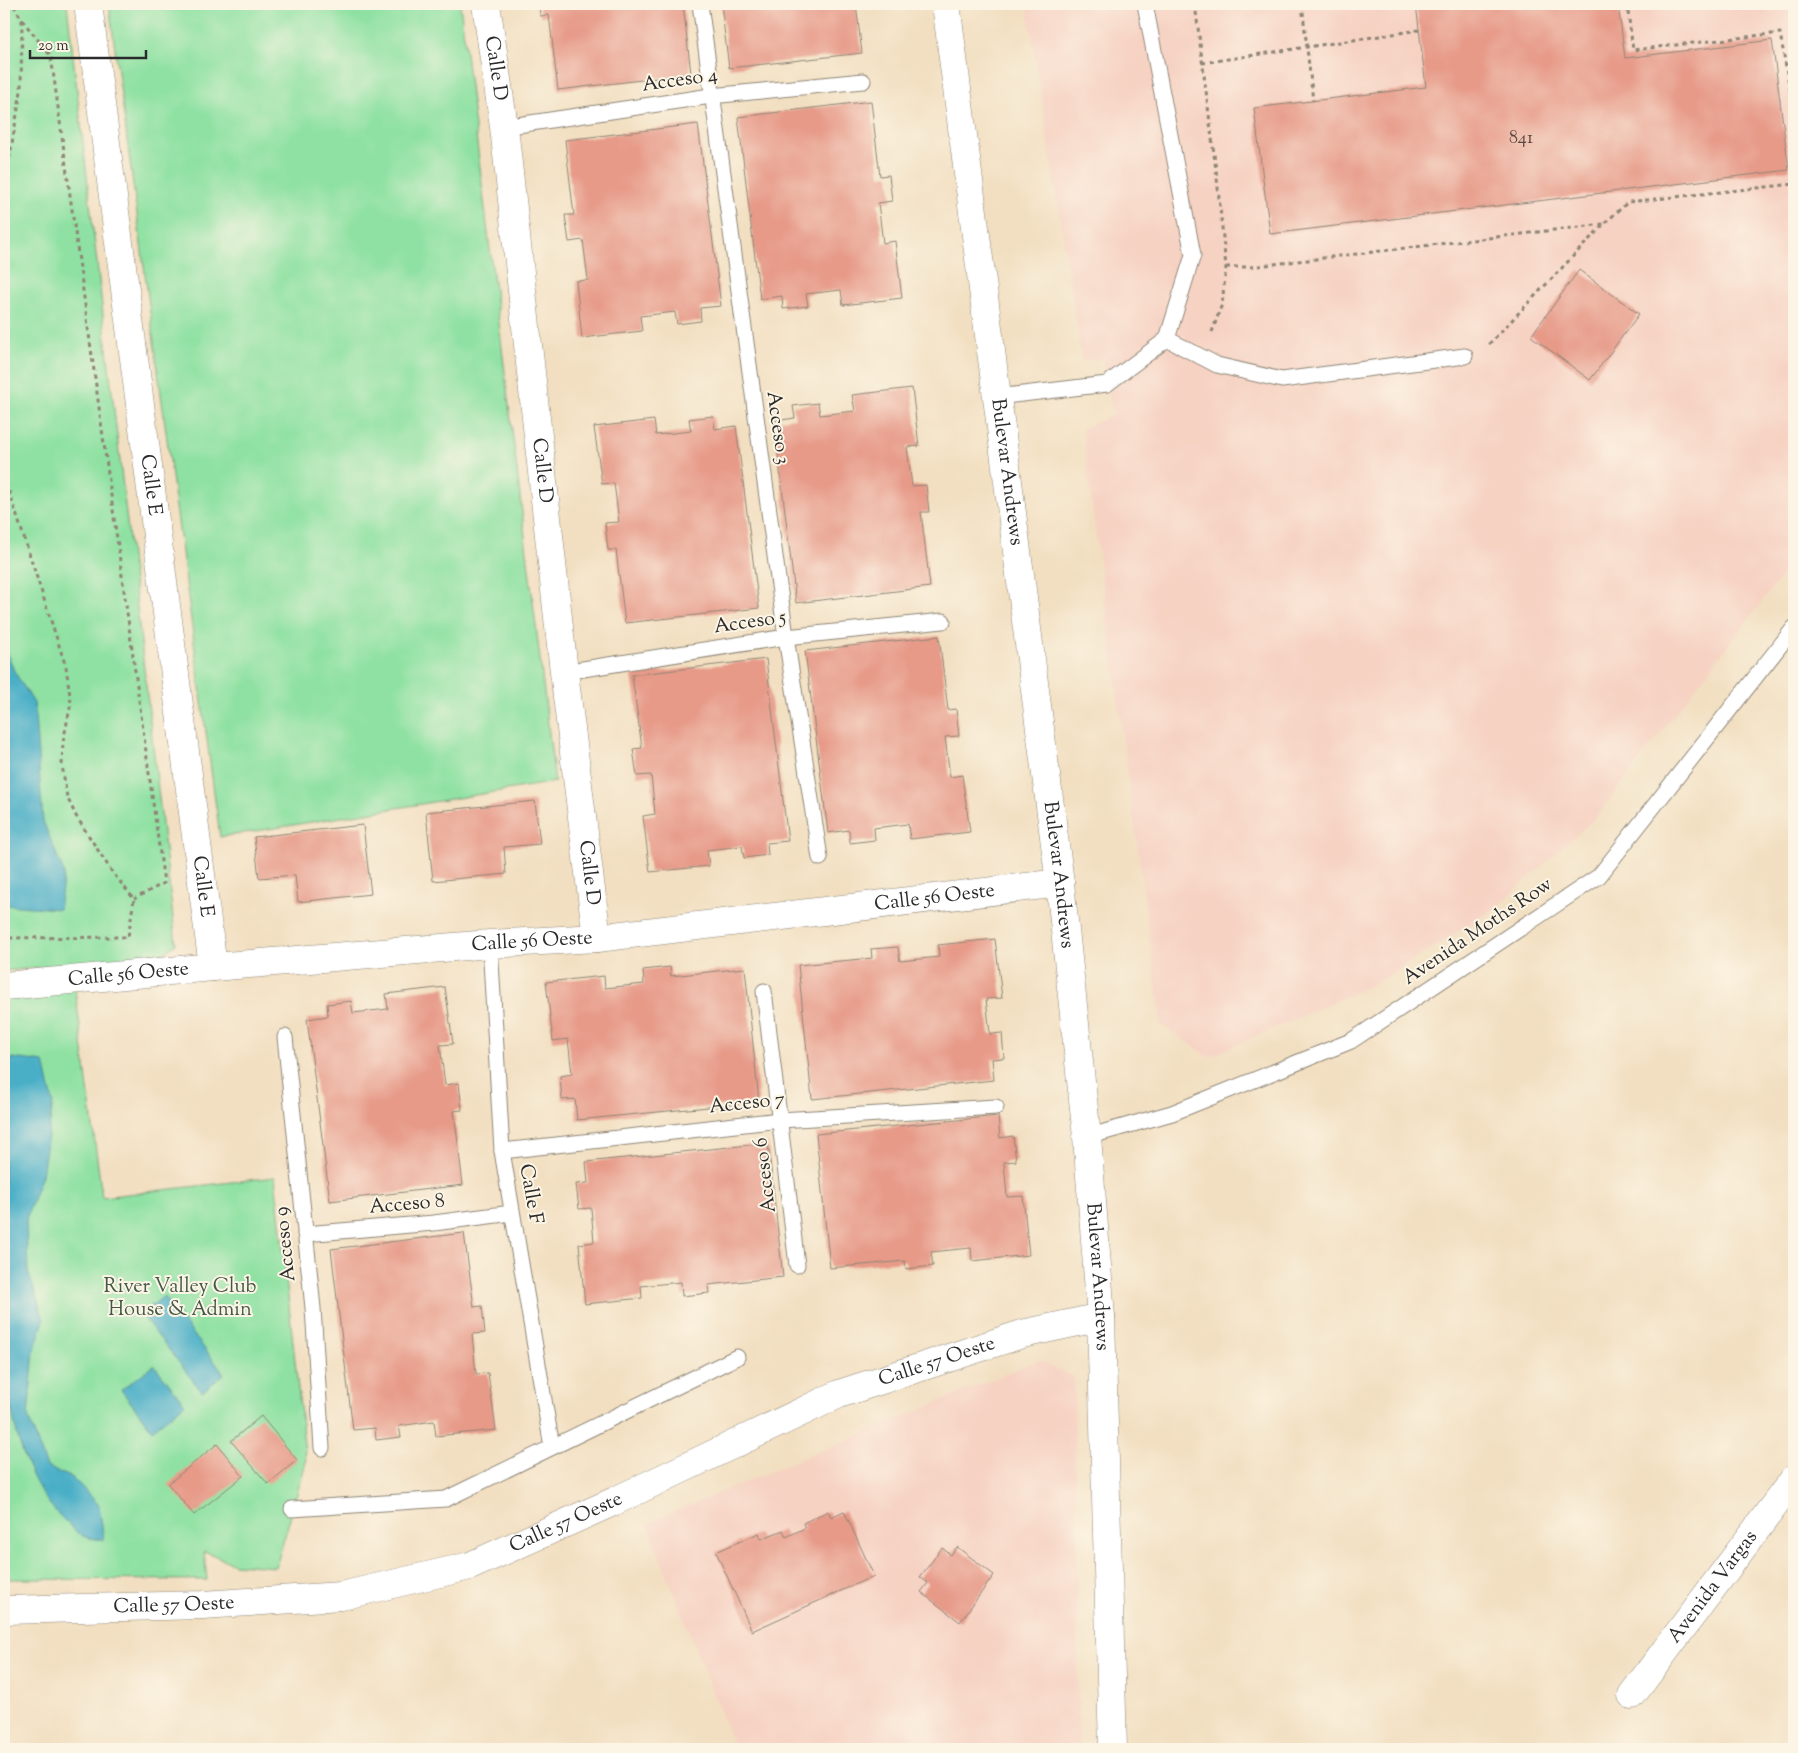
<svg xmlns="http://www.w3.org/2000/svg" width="1798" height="1753" font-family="'Sorts Mill Goudy',serif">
  <rect width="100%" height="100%" fill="#fcf5e5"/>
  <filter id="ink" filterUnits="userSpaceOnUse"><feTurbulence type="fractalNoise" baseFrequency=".02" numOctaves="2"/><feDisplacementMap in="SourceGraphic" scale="10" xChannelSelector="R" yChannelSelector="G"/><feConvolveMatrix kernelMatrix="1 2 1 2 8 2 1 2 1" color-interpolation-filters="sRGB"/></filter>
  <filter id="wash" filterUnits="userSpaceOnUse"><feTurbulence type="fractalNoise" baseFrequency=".0096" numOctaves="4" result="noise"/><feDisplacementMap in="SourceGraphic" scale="20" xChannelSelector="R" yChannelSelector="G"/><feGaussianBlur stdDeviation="1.12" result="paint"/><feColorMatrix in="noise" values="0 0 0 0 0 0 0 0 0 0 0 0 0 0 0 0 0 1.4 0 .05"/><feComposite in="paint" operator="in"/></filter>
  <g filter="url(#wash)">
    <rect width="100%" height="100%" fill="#f2dfc1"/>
    <g fill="#f6d2c3">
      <path d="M1027 4H1794V560L1596 817 1497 907 1376 983 1209 1057 1161 1024 1082 429 1113 415 1102 359 1082 361Z"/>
      <path d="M1039 1360 1074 1377 1079 1749H735L647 1523Z"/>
    </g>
    <g fill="#8ee1a2" stroke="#5c8666">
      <path d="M4 4H67L176 944 159 957 4 971Z"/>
      <path d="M109 4H460L555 782 220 837Z"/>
      <path d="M74 981 102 1197 275 1177 306 1462 276 1567 234 1564 204 1551 207 1580 4 1579V986Z"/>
    </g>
    <g fill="#48afc7" stroke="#3a6d79">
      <path d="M4 643 14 671 34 703 43 821 64 873 59 909 4 905Z"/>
      <path d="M12 1058 44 1062 53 1102 42 1175 26 1219 28 1271 44 1320 34 1351 28 1417 47 1467 73 1478 99 1505 104 1540C99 1539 91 1539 85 1537 78 1534 70 1526 64 1520 22 1481 9 1412 4 1357V1078Z"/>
      <path d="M164 1296 224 1374 202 1392 141 1314Z"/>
      <path d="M154 1365 185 1404 152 1430 121 1390Z"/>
    </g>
    <g id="blocks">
      <g fill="#e79a88">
        <path d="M539 4H683L691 74 558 90 549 15 540 16Z"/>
        <path d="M721 4H856L862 53 729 68Z"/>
        <path d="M1416 4H1618L1625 58 1772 40 1789 170 1270 234 1254 108 1426 87Z"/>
        <path d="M871 101 880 176 889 175 892 201 878 203 883 243 895 241 902 298 843 305 841 290 806 294 808 306 783 309 782 296 760 299 738 117Z"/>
        <path d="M698 124 721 306 700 308 701 321 677 324 675 312 640 316 642 331 582 338 576 281 588 280 583 240 569 242 565 215H574L565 140Z"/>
        <path d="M1579 270 1639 314 1590 380 1531 336Z"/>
        <path d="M912 388 919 446 907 447 912 486 926 485 929 512H921L930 587 796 603 774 421 795 418 793 406 818 403 820 415 855 411 852 395Z"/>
        <path d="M713 416 715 429 736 426 759 608 625 623 616 550H608L605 523 619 522 614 483 602 484 594 427 654 420 656 435 691 431 689 419Z"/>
        <path d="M939 636 948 710 956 709 959 736 945 737 950 777 962 775 970 832 910 839 908 824 874 828 875 840 850 843 849 830 828 833 805 651Z"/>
        <path d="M766 659 788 841 767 843 768 855 744 858 742 846 707 850 709 866 650 872 643 816 655 814 651 775 637 776 633 749 642 748 632 675Z"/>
        <path d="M535 801 540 844 504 847 506 874 433 881 426 812Z"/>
        <path d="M363 825 371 894 298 902 295 875 259 878 254 837Z"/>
        <path d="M995 939 1002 998 986 999 990 1034 1002 1033 1004 1058 992 1059 994 1080 812 1099 798 965 872 958 871 949 898 947 900 961 939 957 938 945Z"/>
        <path d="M670 967 671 976 745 968 759 1102 577 1120 575 1099 562 1100 560 1076 572 1074 568 1039 553 1041 546 982 604 976 605 988 644 984 643 970Z"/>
        <path d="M445 987 453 1044 440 1045 445 1085 459 1083 462 1110 454 1111 463 1185 330 1201 307 1019 328 1016 327 1004 351 1001 353 1013 388 1009 386 994Z"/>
        <path d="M998 1116 1000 1138 1013 1136 1016 1161 1004 1162 1007 1197 1023 1196 1029 1255 972 1261 971 1248 931 1252 933 1266 906 1269 905 1261 830 1268 816 1134Z"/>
        <path d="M768 1143 783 1277 708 1285 709 1293 682 1296 681 1282 641 1286 642 1298 585 1304 579 1244 594 1242 591 1208 579 1209 576 1184 588 1183 586 1162Z"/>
        <path d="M464 1233 474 1307 482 1306 485 1333 472 1334 476 1374 488 1373 496 1430 436 1436 434 1421 399 1426 401 1437 376 1440 375 1428 353 1430 331 1249Z"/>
        <path d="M261 1416 297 1460 268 1484 231 1441Z"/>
        <path d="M217 1444 243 1476 194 1515 168 1484Z"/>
        <path d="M828 1511 831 1517 844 1511 874 1576 752 1631 716 1552 759 1533 761 1539 783 1530 786 1537 805 1528 803 1523Z"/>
        <path d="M957 1547 994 1575 960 1622 921 1592 928 1583 920 1577 942 1548 951 1555Z"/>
      </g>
    </g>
  </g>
  <g filter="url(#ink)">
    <use href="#blocks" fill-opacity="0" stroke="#8e8576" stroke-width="1"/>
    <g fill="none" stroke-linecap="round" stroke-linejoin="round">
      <g stroke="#8e8576" stroke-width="17">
        <g id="service">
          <path d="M700 4 786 637 820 858"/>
          <path d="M504 127 711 96 863 81"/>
          <path d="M1167 339 1217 365 1282 380 1465 356"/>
          <path d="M997 397 1107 384 1167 339 1193 255 1145 4"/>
          <path d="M564 672 786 637 943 621"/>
          <path d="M490 944 502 1151 552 1447"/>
          <path d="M764 991 797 1265"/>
          <path d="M285 1037 313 1308 322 1448"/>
          <path d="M1087 1137 1172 1113 1351 1041 1599 876 1794 628"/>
          <path d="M502 1151 780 1120 996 1107"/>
          <path d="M305 1234 434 1223 512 1213"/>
          <path d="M292 1509 446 1499 737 1357"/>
        </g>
      </g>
      <g stroke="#8e8576" stroke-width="29">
        <g id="minor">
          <path id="s1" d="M88 4 213 967"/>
          <path id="s2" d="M486 4 504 127 564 672 597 938"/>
          <path id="s3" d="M4 986 213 967 490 944 597 938 1060 883"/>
          <path id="s4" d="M4 1610 203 1605 341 1596 470 1566 615 1501 839 1394 1022 1334 1101 1317"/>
          <path id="s5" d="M1632 1695 1794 1479"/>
        </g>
      </g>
      <g stroke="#8e8576" stroke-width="29">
        <g id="secondary">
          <path id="s6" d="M946 4 1060 883 1087 1137 1101 1317 1113 1749"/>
        </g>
      </g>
      <g stroke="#8e8576" stroke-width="3" stroke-dasharray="4 4" stroke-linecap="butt">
        <path d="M1195 4 1217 178 1226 267 1222 304 1212 332"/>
        <path d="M1302 4 1313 101"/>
        <path d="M1627 4 1633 50 1780 33 1794 112"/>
        <path d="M22 20 51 56 164 883 134 899"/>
        <path d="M1202 63 1419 30"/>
        <path d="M4 190 21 91 22 20 13 4"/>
        <path d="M1226 267H1249L1604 224"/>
        <path d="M1489 344 1604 224 1628 202 1794 184"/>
        <path d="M4 476 66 667 71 703 63 742 62 765 67 797 76 816 112 872 134 899 128 937 4 938"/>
      </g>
      <use href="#service" stroke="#fff" stroke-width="15"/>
      <use href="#minor" stroke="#fff" stroke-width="28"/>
      <use href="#secondary" stroke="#fff" stroke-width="28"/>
    </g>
  </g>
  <g text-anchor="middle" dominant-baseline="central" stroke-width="4" stroke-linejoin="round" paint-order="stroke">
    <g font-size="18" fill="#5a4742">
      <text x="1521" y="139">841</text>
    </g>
    <g font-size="20" fill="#2b2b2b" stroke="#fcf5e5">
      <text stroke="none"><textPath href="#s2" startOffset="65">Calle D</textPath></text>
      <text transform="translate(680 81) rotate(-8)">Acceso 4</text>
      <text transform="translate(777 428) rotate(82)">Acceso 3</text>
      <text stroke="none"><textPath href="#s2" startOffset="470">Calle D</textPath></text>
      <text stroke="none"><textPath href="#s6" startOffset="472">Bulevar Andrews</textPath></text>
      <text stroke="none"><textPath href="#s1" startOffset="485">Calle E</textPath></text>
      <text transform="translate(750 623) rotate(-8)">Acceso 5</text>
      <text stroke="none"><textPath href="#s2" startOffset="875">Calle D</textPath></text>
      <text stroke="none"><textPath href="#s6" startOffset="878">Bulevar Andrews</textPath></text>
      <text stroke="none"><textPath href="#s1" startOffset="890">Calle E</textPath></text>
      <text stroke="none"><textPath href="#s3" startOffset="935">Calle 56 Oeste</textPath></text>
      <text transform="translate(1478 932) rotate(-34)">Avenida Moths Row</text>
      <text stroke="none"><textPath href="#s3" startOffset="530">Calle 56 Oeste</textPath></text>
      <text stroke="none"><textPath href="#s3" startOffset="125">Calle 56 Oeste</textPath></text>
      <text transform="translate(747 1104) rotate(-6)">Acceso 7</text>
      <text transform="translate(766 1175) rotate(-97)">Acceso 6</text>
      <text transform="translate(530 1194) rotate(80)">Calle F</text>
      <text transform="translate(407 1205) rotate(-5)">Acceso 8</text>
      <text transform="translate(286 1244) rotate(-96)">Acceso 9</text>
      <text stroke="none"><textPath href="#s6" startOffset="1282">Bulevar Andrews</textPath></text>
      <text stroke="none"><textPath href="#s4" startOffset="980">Calle 57 Oeste</textPath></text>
      <text stroke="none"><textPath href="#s4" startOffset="575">Calle 57 Oeste</textPath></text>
      <text stroke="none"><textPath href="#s5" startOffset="135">Avenida Vargas</textPath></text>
      <text stroke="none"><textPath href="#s4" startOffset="170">Calle 57 Oeste</textPath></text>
    </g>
    <g font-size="20" fill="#445849" stroke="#fcf5e5">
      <text x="180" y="1287">River Valley Club<tspan x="180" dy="23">House &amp; Admin</tspan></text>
    </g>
  </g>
  <rect width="1798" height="1753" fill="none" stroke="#fcf5e5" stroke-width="20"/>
  <path d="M30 50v8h116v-8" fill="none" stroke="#2b2b2b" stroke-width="2.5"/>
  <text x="38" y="50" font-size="15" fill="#2b2b2b" stroke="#fcf5e5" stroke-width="4" paint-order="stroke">20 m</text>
</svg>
